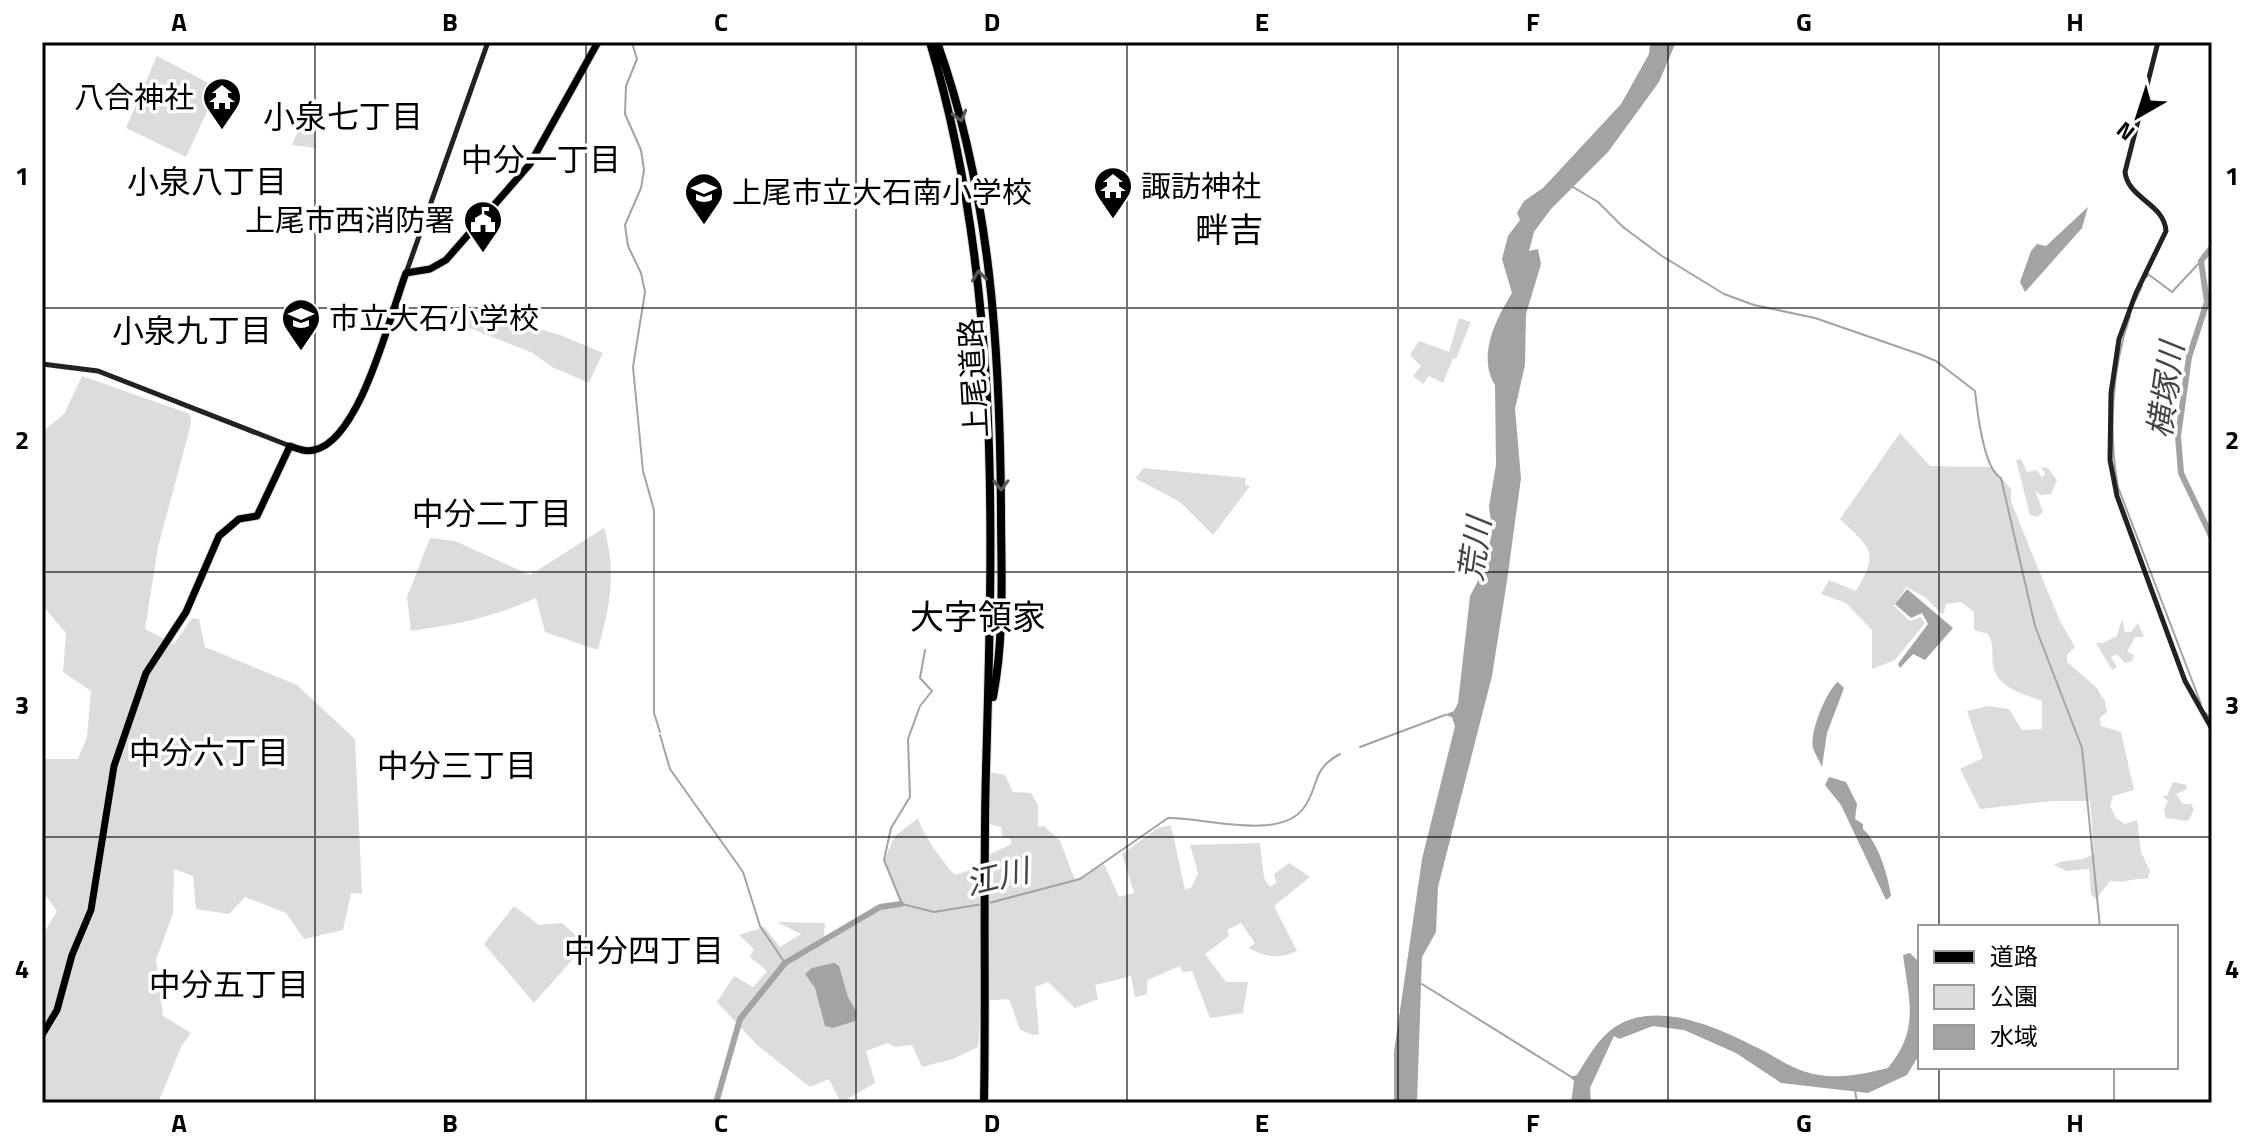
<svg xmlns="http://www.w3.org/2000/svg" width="2254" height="1145" font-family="'Titillium Web','Noto Sans JP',sans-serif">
  <rect width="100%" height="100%" fill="#fff"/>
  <g fill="#dcdcdc">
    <path d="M157 56 218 88 186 157 126 128Z"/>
    <path d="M308 107 323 114 314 134 316 148 292 145Z"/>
    <path d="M468 307 560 335 603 353 589 383 552 367 533 353 462 325Z"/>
    <path d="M1459 318 1471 322 1456 359 1453 358 1443 383 1429 376 1423 384 1413 376 1421 366 1410 355 1419 341 1449 352Z"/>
    <path d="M82 376 190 414 191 424 158 547 145 629 174 644 192 618 199 619 205 647 297 685 355 739 362 894 351 893 343 930 304 939 286 913 245 897 229 914 196 909 193 876 174 869 173 913 156 960 163 1016 191 1033 182 1045 158 1103H42V936L57 911 42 891V759H78L87 737 91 691 63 672 66 633 42 605V432L64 414Z"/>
    <path d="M1900 433 1930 466 1992 467 2011 489V501L2029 546 2060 621 2075 647 2067 655V662L2096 687 2105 701 2107 712 2100 718 2101 726 2121 732 2134 790 2113 796 2110 806 2116 818 2125 824 2137 820 2141 852 2150 871 2148 879C2133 877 2124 884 2110 881L2096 899 2091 894 2089 869 2067 871 2054 865C2066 857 2081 864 2094 853L2090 801H2052L1980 809 1960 769 1983 758 1967 711 1988 706 2009 709 2022 730 2042 729V701C2023 693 1997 689 1993 665 1991 652 1995 647 1988 634L1974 630V612L1961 602 1946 604 1943 615 1925 597 1906 587 1894 606 1910 621 1921 617 1925 623 1895 660 1872 669V630L1846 603 1821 594 1829 580 1856 591C1879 551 1872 550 1840 519Z"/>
    <path d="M2021 459 2027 472 2037 470 2042 478 2045 474 2041 467 2048 468 2057 480 2051 494 2040 495 2035 490 2043 512 2037 517 2030 515 2016 460Z"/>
    <path d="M1144 468 1246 478 1245 485 1250 486 1213 535 1180 502 1135 478Z"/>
    <path d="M604 528C617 575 610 604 598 650L545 632 536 598C494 617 456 625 411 631L407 597 430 538 455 541 530 575Z"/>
    <path d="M2122 619 2125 632H2131L2138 623 2144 637H2135L2127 652 2134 655 2132 661 2125 663 2117 654 2111 657 2117 667 2112 670 2096 643H2103L2117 636Z"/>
    <path d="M989 772 1005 775 1013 792 1031 793 1038 805V827L1044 826 1060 841 1075 880 1104 864 1119 897 1134 893 1122 854 1158 828 1171 825 1185 890 1192 887 1198 873 1190 845 1260 843 1264 878 1270 887 1276 883 1274 874 1289 863 1310 877 1274 906 1297 951C1278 959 1267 958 1249 948L1255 943 1241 923 1227 930 1229 936 1205 954 1226 982H1248L1243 1013 1210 1018 1192 971 1182 972 1180 966 1147 980V994L1135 997 1131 976 1095 985 1098 999 1075 1008 1048 982 1035 987 1039 1034 1034 1035 1020 1030 1009 999 981 1001 978 1047 953 1059 922 1067 912 1045 895 1047 888 1043 866 1051 875 1083 841 1103 829 1079 810 1087 757 1045 717 1002 734 976 753 987 767 971 750 957 754 949 739 935 764 927 780 947 801 934 777 922 825 923 824 936 828 937 880 907 901 904 884 860 895 836 918 818C924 836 941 860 955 875L970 870 973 875 985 870 983 858 1011 844V839L1002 837 1001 827 989 824Z"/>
    <path d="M2173 782 2187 785V789L2176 794 2183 804H2191L2194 810 2188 821 2166 818 2164 809 2168 801 2162 796H2167Z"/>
    <path d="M514 906 539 925 562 923 586 944 534 1003 484 944Z"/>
  </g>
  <g fill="#a3a3a3">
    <path d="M1650 42H1676L1659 82 1608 152 1551 209 1534 232 1529 251 1538 249 1541 264 1526 314 1525 365 1515 409 1521 478 1507 581 1492 676 1438 887 1436 932 1422 957 1417 1103H1394V1052L1422 859 1455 726 1452 717 1444 715 1454 711 1458 703 1470 596 1485 567 1492 531 1489 506 1496 465 1495 385C1477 356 1496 319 1512 293L1502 259 1508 236 1520 220 1517 213 1524 201 1543 188 1621 104 1649 54Z"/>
    <path d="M2088 207 2082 228 2025 292 2020 282 2031 251 2037 244 2046 246Z"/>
    <path d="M1907 589 1953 628 1925 660 1913 654 1900 668 1898 664 1928 624 1922 613 1911 618 1895 604Z"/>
    <path d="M1838 682 1844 688 1827 733 1822 767C1820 762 1815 754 1813 748 1809 732 1828 688 1838 682Z"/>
    <path d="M1829 777 1846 782 1857 804 1855 819 1863 824V829C1878 842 1888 875 1891 896L1886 900 1841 805 1825 785Z"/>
    <path d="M1910 953 1920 963 1919 1055 1907 1075 1868 1093 1781 1083 1736 1053 1684 1030 1653 1026 1619 1039 1614 1036 1590 1088 1591 1103H1571L1574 1081 1570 1077 1577 1075C1587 1059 1598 1038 1615 1027 1658 999 1718 1028 1760 1049 1774 1056 1788 1066 1803 1071 1831 1081 1861 1075 1888 1068 1920 1029 1909 1001 1903 955Z"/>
    <path d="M834 963 839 966 848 997 857 1013 855 1021 833 1028 825 1026 815 988 805 974 812 968Z"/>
  </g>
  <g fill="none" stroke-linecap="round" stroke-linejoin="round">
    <g stroke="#a3a3a3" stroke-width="2">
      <path d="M632 43 637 59 626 86 625 114 641 150 644 170 641 188 625 225 628 246 641 273 645 292 633 367 643 471 654 510V713L660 732"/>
      <path d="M1573 187 1598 202 1623 227 1662 256 1724 294 1754 305 1815 318 1919 354 1936 361 1975 391C1977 410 1984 470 2001 478L2035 626 2082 748 2100 927"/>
      <path d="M2147 277 2148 274 2172 292 2201 261"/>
      <path d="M2136 299 2142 286"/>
      <path d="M2130 316C2112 368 2108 432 2118 487L2201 704"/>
      <path d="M925 650 920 678 932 691 920 706 908 739 910 797 891 828 884 860 902 904 934 912 983 904"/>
      <path d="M2206 713 2212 722"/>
      <path d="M660 735 670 769 743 872 760 926 785 963"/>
      <path d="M1360 747 1445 715"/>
      <path d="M989 903 1080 879 1168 818C1201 817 1278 841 1303 809 1320 787 1310 770 1340 754"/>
      <path d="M1422 984 1573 1078"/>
      <path d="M1855 1090 1857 1103"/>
      <path d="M2114 1103V1067"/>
    </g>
    <g stroke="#a3a3a3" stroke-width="6">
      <path d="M2212 247 2201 261 2207 302 2189 357 2178 436 2181 473 2212 538"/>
      <path d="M716 1103 740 1019 785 963 880 907 901 904"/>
    </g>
    <g stroke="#dbdbdb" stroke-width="9">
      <path id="primary" d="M42 1035 57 1010 72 955 91 910 114 766 146 673 186 612 219 536 239 519 257 516 290 446C298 449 305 452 314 450 361 440 390 314 406 273L430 269 446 260 530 164 598 42"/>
    </g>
    <g stroke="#dbdbdb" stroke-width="10">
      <g id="highway">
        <path d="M930 42C1001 279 993 525 986 770 983 881 986 992 984 1103"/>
        <path d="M937 42C991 193 1000 351 1001 509 1001 572 1005 635 993 697"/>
      </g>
    </g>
    <g stroke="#222" stroke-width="5">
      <path d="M2158 42 2125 172C2128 199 2164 203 2166 231L2136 293 2119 339 2111 393 2110 460 2117 496 2185 681 2212 729"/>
      <path d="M406 273 488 42"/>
      <path d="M42 364 98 371 290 446"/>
    </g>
    <use href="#primary" stroke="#000" stroke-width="7"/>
    <use href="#highway" stroke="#000" stroke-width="8"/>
  </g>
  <defs><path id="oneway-chevron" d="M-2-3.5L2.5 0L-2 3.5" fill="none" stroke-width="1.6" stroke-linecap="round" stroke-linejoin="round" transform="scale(2)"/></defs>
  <g stroke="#595959">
    <use href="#oneway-chevron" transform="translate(960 116) rotate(74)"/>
    <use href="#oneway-chevron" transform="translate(979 276) rotate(-97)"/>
    <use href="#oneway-chevron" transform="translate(1001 485) rotate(89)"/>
  </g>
  <path fill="none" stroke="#000" stroke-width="2" stroke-opacity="0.55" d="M315 42V1103M586 42V1103M856 42V1103M1127 42V1103M1398 42V1103M1668 42V1103M1939 42V927M42 308H2212M42 572H2212M42 837H2212M1939 1067V1103"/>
  <defs>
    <g id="temple-pin" transform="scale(2)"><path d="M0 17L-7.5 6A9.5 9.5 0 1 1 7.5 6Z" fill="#000" stroke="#fff"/><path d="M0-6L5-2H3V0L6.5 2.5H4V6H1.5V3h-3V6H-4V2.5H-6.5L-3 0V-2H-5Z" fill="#fff"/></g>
    <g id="school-pin" transform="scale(2)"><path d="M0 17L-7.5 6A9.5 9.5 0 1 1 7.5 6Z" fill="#000" stroke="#fff"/><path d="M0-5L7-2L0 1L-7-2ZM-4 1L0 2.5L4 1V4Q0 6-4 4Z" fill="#fff"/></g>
    <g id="civic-pin" transform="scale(2)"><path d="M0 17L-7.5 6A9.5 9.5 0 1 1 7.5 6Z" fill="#000" stroke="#fff"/><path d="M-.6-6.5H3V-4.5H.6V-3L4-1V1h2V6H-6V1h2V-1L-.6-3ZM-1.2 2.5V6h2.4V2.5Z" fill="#fff"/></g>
  </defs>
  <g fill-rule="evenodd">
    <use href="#temple-pin" x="222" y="97"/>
    <use href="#temple-pin" x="1113" y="186"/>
    <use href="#school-pin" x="704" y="192"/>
    <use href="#civic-pin" x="483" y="220"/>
    <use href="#school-pin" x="301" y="318"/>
  </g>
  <g text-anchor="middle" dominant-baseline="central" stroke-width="7" stroke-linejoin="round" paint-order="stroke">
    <g font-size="30" fill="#000" stroke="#fff" text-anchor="start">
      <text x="194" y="97" text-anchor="end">八合神社</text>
      <text x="1141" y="186">諏訪神社</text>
      <text x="732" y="192">上尾市立大石南小学校</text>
      <text x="455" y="220" text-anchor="end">上尾市西消防署</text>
      <text x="329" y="318">市立大石小学校</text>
    </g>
    <g font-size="30" fill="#000" stroke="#fff">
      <text transform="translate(973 378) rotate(-93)">上尾道路</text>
    </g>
    <g font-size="32" fill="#000" stroke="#fff">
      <text x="343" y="116">小泉七丁目</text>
      <text x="541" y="159">中分一丁目</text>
      <text x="207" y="181">小泉八丁目</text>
      <text x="192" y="330">小泉九丁目</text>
      <text x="492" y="513">中分二丁目</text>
      <text x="209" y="752">中分六丁目</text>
      <text x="457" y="765">中分三丁目</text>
      <text x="644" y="950">中分四丁目</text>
      <text x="229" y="984">中分五丁目</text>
    </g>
    <g font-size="32" font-style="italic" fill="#444" stroke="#fff">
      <text transform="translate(2165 390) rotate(-82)">横塚川</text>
      <text transform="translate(1474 549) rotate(-82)">荒川</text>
      <text transform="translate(997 876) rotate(-13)">江川</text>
    </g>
    <g font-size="34" fill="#000" stroke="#fff">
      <text x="1229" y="229">畔吉</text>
      <text x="978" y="616">大字領家</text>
    </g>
  </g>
  <rect width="2254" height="1145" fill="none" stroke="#ffffff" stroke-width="88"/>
  <rect x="1918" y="925" width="260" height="144" fill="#ffffff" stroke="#999999" stroke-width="2"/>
  <rect x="1934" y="951" width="40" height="12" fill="#000000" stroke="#999999" stroke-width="2"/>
  <text x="1990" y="965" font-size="24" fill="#000000">道路</text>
  <rect x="1934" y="985" width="40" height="24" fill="#dcdcdc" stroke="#999999" stroke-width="2"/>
  <text x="1990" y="1005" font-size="24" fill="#000000">公園</text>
  <rect x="1934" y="1025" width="40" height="24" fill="#a3a3a3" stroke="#999999" stroke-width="2"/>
  <text x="1990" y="1045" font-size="24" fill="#000000">水域</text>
  <g transform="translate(2138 116) rotate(219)" stroke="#ffffff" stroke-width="6" paint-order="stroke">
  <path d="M0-6L14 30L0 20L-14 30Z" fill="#000000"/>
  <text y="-12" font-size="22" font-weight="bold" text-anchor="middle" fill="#000000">N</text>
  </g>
  <rect x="44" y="44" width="2166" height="1057" fill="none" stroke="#000" stroke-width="3"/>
  <g font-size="26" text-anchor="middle" font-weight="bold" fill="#000">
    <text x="179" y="31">A</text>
    <text x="450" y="31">B</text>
    <text x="721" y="31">C</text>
    <text x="992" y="31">D</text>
    <text x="1262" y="31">E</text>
    <text x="1533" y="31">F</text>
    <text x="1804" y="31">G</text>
    <text x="2075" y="31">H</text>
    <text x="22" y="185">1</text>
    <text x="2232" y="185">1</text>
    <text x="22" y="449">2</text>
    <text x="2232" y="449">2</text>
    <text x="22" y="714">3</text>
    <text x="2232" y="714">3</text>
    <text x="22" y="978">4</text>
    <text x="2232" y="978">4</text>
    <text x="179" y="1132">A</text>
    <text x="450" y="1132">B</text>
    <text x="721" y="1132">C</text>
    <text x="992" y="1132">D</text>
    <text x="1262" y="1132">E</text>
    <text x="1533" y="1132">F</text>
    <text x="1804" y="1132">G</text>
    <text x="2075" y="1132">H</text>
  </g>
</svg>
